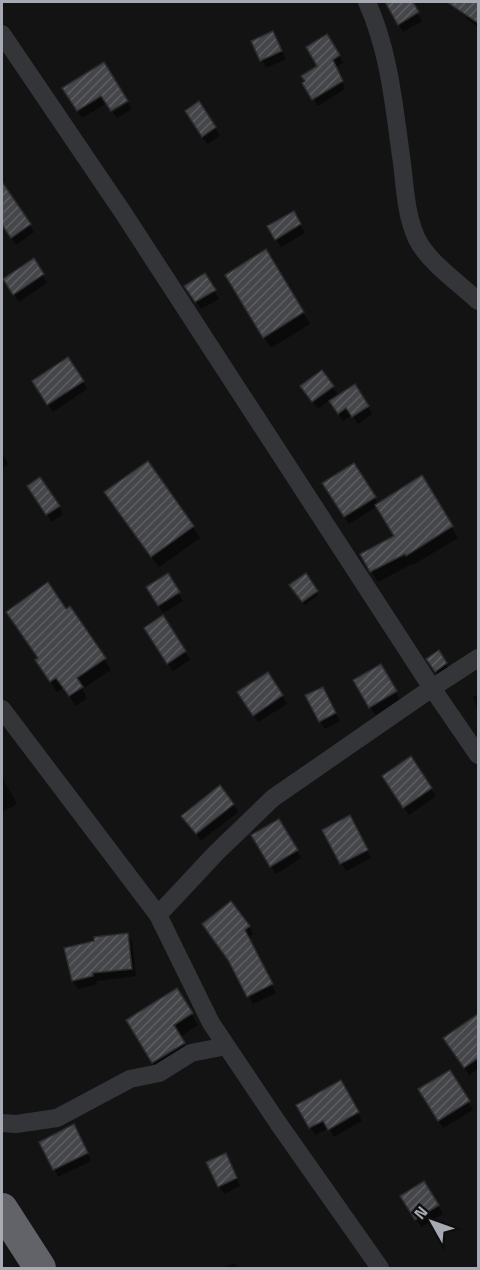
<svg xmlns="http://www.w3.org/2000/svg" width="480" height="1270" font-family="'Titillium Web',sans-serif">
  <defs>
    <pattern id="building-hatch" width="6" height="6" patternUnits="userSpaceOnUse" patternTransform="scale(1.5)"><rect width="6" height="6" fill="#454649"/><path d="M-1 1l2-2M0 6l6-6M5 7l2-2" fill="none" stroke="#5d5e61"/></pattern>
  </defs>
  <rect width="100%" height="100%" fill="#131314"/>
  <g fill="#0007">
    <path d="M394 2H411L422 21 403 32 388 5Z"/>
    <path d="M457 2H478V27L467 19Z"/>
    <path d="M273 33 286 59 266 68 253 41Z"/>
    <path d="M327 36 343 63 336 67 345 89 318 106 304 83 319 67Z"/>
    <path d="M104 64 107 103 82 118 64 88Z"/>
    <path d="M128 103 132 109 117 118 113 112Z"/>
    <path d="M199 103 220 136 207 144 191 119Z"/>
    <path d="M2 185 34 232 16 245 2 224Z"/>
    <path d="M293 213 305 233 281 247 269 227Z"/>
    <path d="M266 251 310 324 271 348 227 275Z"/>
    <path d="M34 261 47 283 19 302 9 287Z"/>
    <path d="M205 276 219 299 201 309 191 294Z"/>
    <path d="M83 381 87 389 53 412 38 389Z"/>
    <path d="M333 387 339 397 367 406 372 414 358 424 352 415 343 421 330 400 318 409 306 394Z"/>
    <path d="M2 453 8 464 2 468Z"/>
    <path d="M147 463 193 527 200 538 159 567 113 504Z"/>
    <path d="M354 465 378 504 422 477 458 538 413 565 412 564 378 582 362 555 396 537 377 506 349 524 324 484Z"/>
    <path d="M33 494 59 506 63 514 52 522Z"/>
    <path d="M167 575 183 601 163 613 148 588Z"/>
    <path d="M305 576 318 595 305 605 291 585Z"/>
    <path d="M69 608 111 670 82 689 87 698 76 706 64 688 57 692 43 671 39 659 14 623 66 611Z"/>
    <path d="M163 617 190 660 173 671 150 636Z"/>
    <path d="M438 652 448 668 438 674 428 659Z"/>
    <path d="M381 666 400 700 375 715 355 681Z"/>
    <path d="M268 674 287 704 258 722 244 701Z"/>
    <path d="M478 695V711L473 697Z"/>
    <path d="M327 696 340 721 325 729 320 721Z"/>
    <path d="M410 758 436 796 409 815 389 784Z"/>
    <path d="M2 777 17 804 2 812Z"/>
    <path d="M233 804 238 812 201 841 183 816Z"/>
    <path d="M278 821 301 858 276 874 253 836Z"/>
    <path d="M354 825 371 858 346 871 324 830Z"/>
    <path d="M249 926 253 934 248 938 276 993 253 1004 232 965 209 933Z"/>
    <path d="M127 934 132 942 136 976 96 981 97 984 78 989 73 981 66 949Z"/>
    <path d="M177 990 198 1025 180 1037 190 1056 160 1074 134 1032Z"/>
    <path d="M475 1018 478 1024V1069L469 1075 450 1046Z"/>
    <path d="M450 1072 473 1110 443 1128 420 1090Z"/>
    <path d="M340 1082 362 1121 334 1137 329 1128 315 1135 298 1105Z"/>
    <path d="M78 1134 91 1161 58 1177 54 1169Z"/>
    <path d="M229 1162 240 1186 224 1194 219 1186Z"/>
    <path d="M424 1183 443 1214 421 1227 402 1196Z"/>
    <path d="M235 1263 238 1268H222Z"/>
  </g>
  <g fill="url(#building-hatch)" stroke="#2d2d30" stroke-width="1.5">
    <path d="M385 2H413L419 12 398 25Z"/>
    <path d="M447 2H478V23Z"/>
    <path d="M273 31 282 51 260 61 251 41Z"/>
    <path d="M327 34 340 55 333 60 343 81 312 100 302 83 305 81 301 76 317 66 306 47Z"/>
    <path d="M104 62 128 101 111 111 101 96 77 111 62 88Z"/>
    <path d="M199 101 216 127 202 137 185 111Z"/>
    <path d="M2 182 31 224 11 238 2 225Z"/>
    <path d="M294 211 301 224 275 240 267 226Z"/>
    <path d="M266 249 304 312 263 338 225 275Z"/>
    <path d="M34 258 44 274 13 295 3 279Z"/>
    <path d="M205 273 216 290 195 302 184 286Z"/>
    <path d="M68 357 84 381 47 405 32 381Z"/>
    <path d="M322 370 334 386 312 402 300 386Z"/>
    <path d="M355 384 369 406 352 417 346 408 338 414 329 401Z"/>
    <path d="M148 461 194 526 151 557 104 492Z"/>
    <path d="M354 463 376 497 344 517 322 483Z"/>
    <path d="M422 475 453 526 406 556 405 554 370 572 360 554 394 536 375 505Z"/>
    <path d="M40 477 60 506 46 515 27 486Z"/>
    <path d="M168 573 180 592 158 606 146 587Z"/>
    <path d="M306 573 318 591 302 602 289 585Z"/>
    <path d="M48 582 66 609 70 606 106 658 77 678 83 687 69 696 56 678 50 682 35 660 38 658 6 612Z"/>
    <path d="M163 615 186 651 167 664 144 628Z"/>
    <path d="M439 650 447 663 435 672 426 659Z"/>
    <path d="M381 664 397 691 369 708 353 680Z"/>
    <path d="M268 672 283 695 253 716 237 692Z"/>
    <path d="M323 687 336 713 319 722 305 695Z"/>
    <path d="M411 756 432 788 403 808 382 776Z"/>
    <path d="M220 785 234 804 196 834 181 816Z"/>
    <path d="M350 815 368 850 340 864 322 830Z"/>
    <path d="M279 819 298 850 270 867 251 835Z"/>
    <path d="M231 901 250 926 245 930 273 984 247 997 228 960 202 924Z"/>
    <path d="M128 933 132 969 93 973V976L72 981 64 948 94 941V937Z"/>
    <path d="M177 988 193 1013 174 1025 185 1043 152 1063 126 1020Z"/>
    <path d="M478 1014V1058L464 1068 443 1038Z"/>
    <path d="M450 1070 470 1101 438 1121 418 1089Z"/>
    <path d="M341 1080 359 1112 328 1130 323 1121 309 1128 296 1105Z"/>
    <path d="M74 1124 88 1153 53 1170 39 1142Z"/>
    <path d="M226 1153 237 1178 218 1187 206 1162Z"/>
    <path d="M424 1181 439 1205 415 1220 400 1196Z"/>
  </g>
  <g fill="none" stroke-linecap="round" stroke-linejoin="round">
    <g stroke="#343539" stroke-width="18">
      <path d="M367 2C390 53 394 108 402 163 405 188 406 216 417 239 428 262 460 284 478 301"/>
      <path d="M2 34 122 211 432 688 478 755"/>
      <path d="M2 709 158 915 211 1023 278 1123 380 1268"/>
      <path d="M158 915 216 853 273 798 432 688 478 658"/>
      <path d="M2 1123 16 1124 57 1118 130 1079 159 1073 191 1053 226 1046"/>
    </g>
    <path stroke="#616369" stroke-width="32" d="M2 1209 40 1268"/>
  </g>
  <rect width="480" height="1270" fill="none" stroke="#a6aab3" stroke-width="6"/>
  <g transform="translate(432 1222) rotate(310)" stroke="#0e0e0f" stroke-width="4.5" paint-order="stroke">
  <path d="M0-4.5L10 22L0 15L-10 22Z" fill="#a6aab3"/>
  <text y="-9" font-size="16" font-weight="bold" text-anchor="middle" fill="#a6aab3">N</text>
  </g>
</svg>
